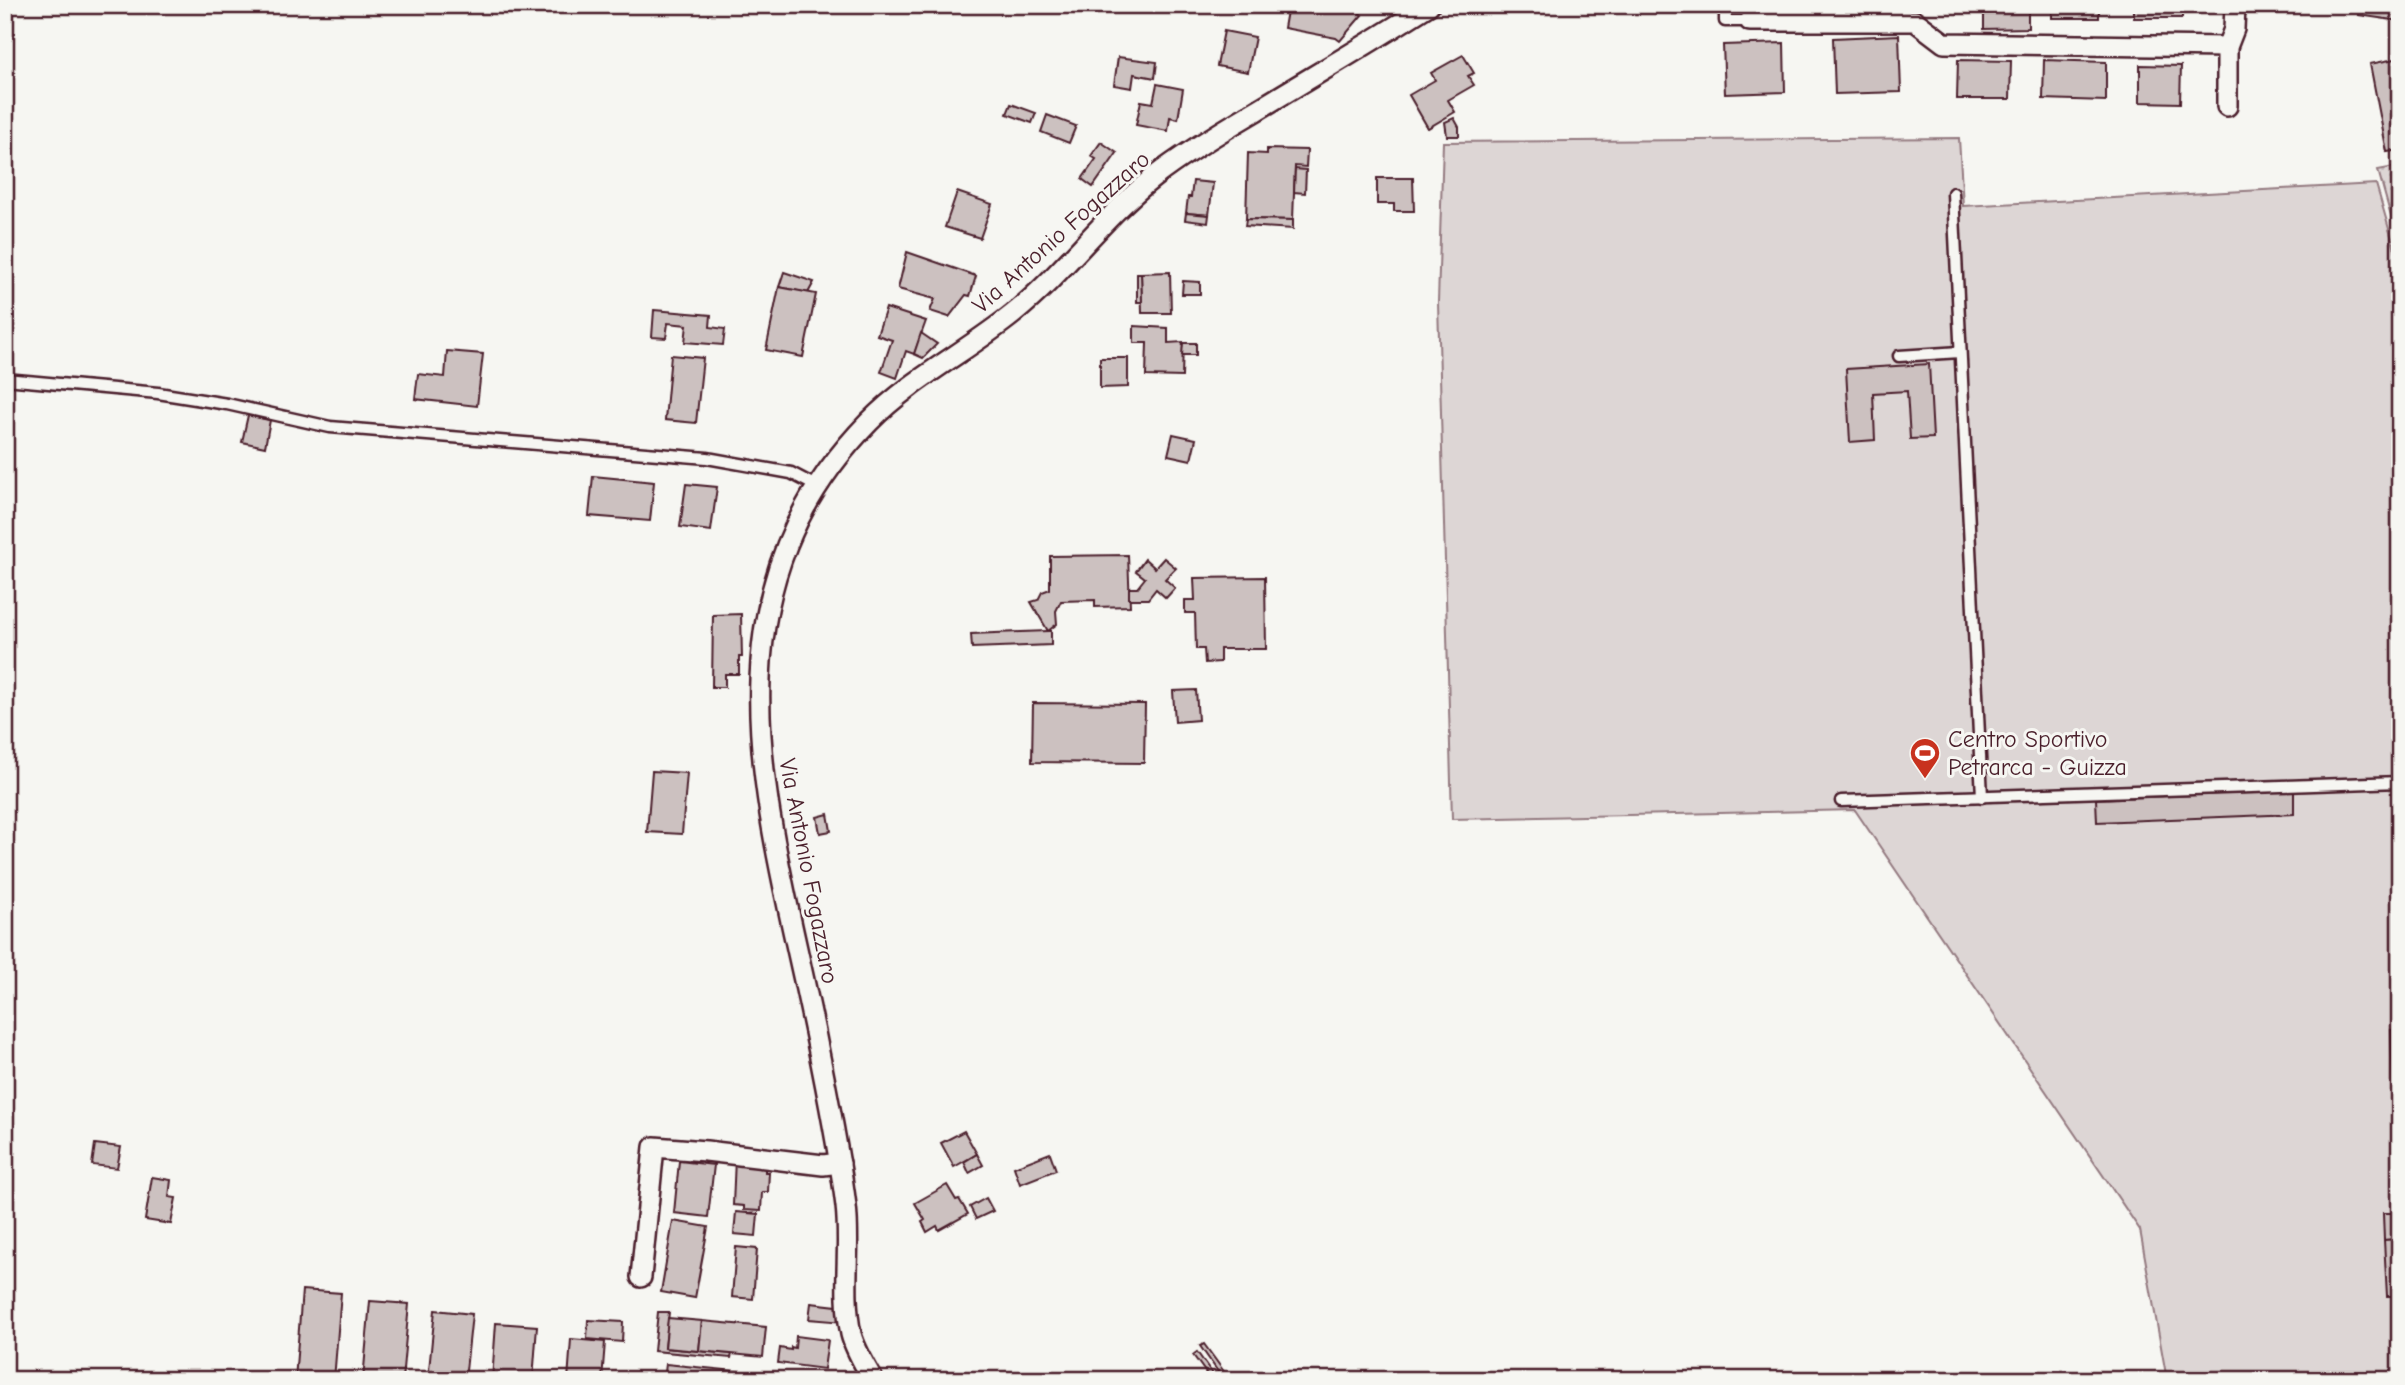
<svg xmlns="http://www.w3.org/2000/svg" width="2405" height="1385" font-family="'Comic Neue',sans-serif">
  <defs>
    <pattern id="green-dots" width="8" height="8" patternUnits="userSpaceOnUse" patternTransform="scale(1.75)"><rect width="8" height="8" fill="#ddd6d5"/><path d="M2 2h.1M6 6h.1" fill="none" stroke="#bfb7b7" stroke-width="1.8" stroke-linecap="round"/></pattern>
  </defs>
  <rect width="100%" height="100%" fill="#f6f6f2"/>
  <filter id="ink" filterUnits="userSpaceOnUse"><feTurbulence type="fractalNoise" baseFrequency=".0143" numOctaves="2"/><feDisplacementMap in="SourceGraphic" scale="14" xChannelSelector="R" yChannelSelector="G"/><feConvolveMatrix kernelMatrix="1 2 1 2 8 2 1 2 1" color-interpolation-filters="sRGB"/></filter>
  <g filter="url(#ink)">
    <path fill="url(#green-dots)" stroke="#947a80" stroke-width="2" d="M2400 166V249L2378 170Z"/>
    <path fill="#ddd6d5" stroke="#947a80" stroke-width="2" d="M1959 138 1963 206 2376 184 2400 267V1380H2167L2140 1230 1855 810 1452 819 1438 302 1443 142Z"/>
    <g fill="#ccc1c0" stroke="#4a1f2b" stroke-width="2">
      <path d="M1288 5H1321L1346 10 1351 5 1362 15 1340 41 1336 38 1284 28Z"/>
      <path d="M1984 5H2028V28L1984 29Z"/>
      <rect x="2052" y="5" width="47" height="13"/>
      <rect x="2134" y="5" width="48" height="13"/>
      <path d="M2360 5H2400V21L2358 15Z"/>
      <path d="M1224 31 1255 37 1248 72 1217 66Z"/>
      <path d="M1899 35 1901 92 1835 94 1833 38Z"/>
      <path d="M1784 43 1785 92 1725 94 1723 45Z"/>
      <path d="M1463 55 1474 73 1468 76 1474 85 1448 100 1455 112 1428 128 1409 95 1435 80 1431 73Z"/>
      <path d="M1118 57 1157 62 1155 78 1134 74 1132 88 1114 85Z"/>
      <path d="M2400 58V150L2387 152 2370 64Z"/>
      <path d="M1958 60 2011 61 2010 99H1957Z"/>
      <path d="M2044 60 2106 62V101L2043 99Z"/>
      <path d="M2140 65 2181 66 2180 103 2140 102Z"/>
      <path d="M1157 84 1183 89 1178 119 1170 117 1168 131 1136 125 1141 101 1153 103Z"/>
      <path d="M1011 104 1036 113 1032 123 1007 114Z"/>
      <path d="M1047 115 1076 126 1069 143 1041 132Z"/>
      <path d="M1454 118 1459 127V136H1447L1445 122Z"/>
      <path d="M1101 142 1117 153 1093 187 1082 179 1096 159 1091 156Z"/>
      <path d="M1267 149 1307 150 1306 167 1295 166 1293 220 1246 219 1248 153 1267 154Z"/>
      <path d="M1295 169 1306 170 1305 193 1294 192Z"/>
      <path d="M1377 178H1413L1414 211H1394V204H1377Z"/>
      <path d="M1193 181 1213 183 1209 215 1186 213 1188 197H1191Z"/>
      <path d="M957 192 992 204 980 238 945 227Z"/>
      <path d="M1186 213 1209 215 1208 223 1185 220Z"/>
      <path d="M1246 219 1293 220V229L1245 226Z"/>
      <path d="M907 252 976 276 970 296 966 295 949 317 930 311 935 299 898 289Z"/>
      <path d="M784 272 814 282 808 293 779 287Z"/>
      <path d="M1170 272 1171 313H1142L1141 273Z"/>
      <path d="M1137 273H1141L1142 302H1137Z"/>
      <path d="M1183 281 1200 282V294H1182Z"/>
      <path d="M779 287 816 294 803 357 766 350Z"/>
      <path d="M886 308 926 321 914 354 906 351 897 378 881 372 892 340 877 335Z"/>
      <path d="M654 310 711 315 710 327 725 329 723 345 685 342 687 325 668 323 666 338 652 337Z"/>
      <path d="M1134 326 1168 328V343L1183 342 1182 377 1146 376 1147 343H1134Z"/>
      <path d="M921 333 937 344 923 358 914 354Z"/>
      <path d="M1183 343H1196V355H1182Z"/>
      <path d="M447 351 483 354 477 406 415 399 418 374 445 377Z"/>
      <path d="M671 355 703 358 696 423 665 420Z"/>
      <path d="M1100 358H1128V387L1100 388Z"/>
      <path d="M1929 364 1933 438 1910 439 1907 391 1873 393 1875 440 1850 442 1846 369Z"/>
      <path d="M248 415 270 420 265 447 242 442Z"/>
      <path d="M1173 434 1196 439 1191 460 1168 455Z"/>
      <path d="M593 476 654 482 650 521 589 516Z"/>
      <path d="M686 484 717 487 711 531 680 527Z"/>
      <path d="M1128 555 1130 606 1095 607V600L1061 601 1056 611 1057 624 1048 631 1031 602 1038 600 1042 592 1050 589V556Z"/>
      <path d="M1164 558 1176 568 1165 579 1175 588 1166 598 1156 589 1148 599H1129V588H1137L1145 578 1136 571 1145 559 1155 568Z"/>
      <path d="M1265 577 1266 649H1220V662L1205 663 1204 649H1196L1195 613H1185V600H1195L1194 578Z"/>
      <path d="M741 614 742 657H739V674H725V687H712L713 615Z"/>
      <path d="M1048 631H1051V645L972 648 971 634Z"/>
      <path d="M1196 690 1198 720 1175 722 1173 691Z"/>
      <path d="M1033 703 1145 704 1144 763 1032 762Z"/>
      <path d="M652 771 687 773 682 834 647 832Z"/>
      <path d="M2294 791V814L2097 822 2096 799Z"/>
      <path d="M828 814 831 831 820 833 817 817Z"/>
      <path d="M2400 1029V1086H2393L2391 1030Z"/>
      <path d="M964 1131 977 1154 954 1167 941 1143Z"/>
      <path d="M95 1144 121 1147 117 1168 92 1165Z"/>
      <path d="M1050 1153 1056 1170 1020 1184 1014 1167Z"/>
      <path d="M977 1154 983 1165 969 1173 964 1162Z"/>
      <path d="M735 1158 765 1159V1172H769L768 1192H762L761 1211 744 1210V1206L733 1205Z"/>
      <path d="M679 1161 714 1165 708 1217 674 1213Z"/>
      <path d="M152 1177 171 1180 169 1197 176 1198 171 1224 145 1220Z"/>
      <path d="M947 1185 956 1200 959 1199 968 1214 939 1230 937 1226 927 1232 922 1222 925 1220 915 1203Z"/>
      <path d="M986 1198 993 1211 976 1219 970 1207Z"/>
      <path d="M736 1212 758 1214 756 1236 734 1234Z"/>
      <path d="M2383 1213H2400V1239L2384 1240Z"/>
      <path d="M673 1221 708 1227 695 1298 661 1292Z"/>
      <path d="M2400 1239V1296H2387L2384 1240Z"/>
      <path d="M736 1247 757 1249 753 1299 732 1297Z"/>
      <path d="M302 1290 341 1293 334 1380H295Z"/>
      <path d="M370 1301 409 1304 402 1380H363Z"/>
      <path d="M811 1303 845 1307 844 1322 809 1319Z"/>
      <path d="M435 1310 472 1314 465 1380H428Z"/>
      <path d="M658 1312H669L665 1348 732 1354 731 1358 654 1351Z"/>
      <path d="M668 1318 702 1321 699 1351 665 1348Z"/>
      <path d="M588 1320 623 1322 622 1342 587 1339Z"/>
      <path d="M702 1321 766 1327 763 1357 699 1351Z"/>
      <path d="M496 1323 537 1326 533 1380H492Z"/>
      <path d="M796 1336 828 1340 824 1369 778 1363 780 1348 791 1350V1347L795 1348Z"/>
      <path d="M571 1339 605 1342 602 1380H568Z"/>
      <path d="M1204 1344 1225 1373 1221 1376 1200 1346Z"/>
      <path d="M1197 1352 1217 1380H1211L1193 1355Z"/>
      <path d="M666 1364 794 1377V1380H664Z"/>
    </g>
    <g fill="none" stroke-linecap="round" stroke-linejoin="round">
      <g stroke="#4a1f2b" stroke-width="15">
        <g id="service">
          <path d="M1725 5V21H1750"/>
          <path d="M1953 193 1982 797"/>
          <path d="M1899 356 1960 352"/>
          <path d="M5 379 158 393 227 404 330 427 707 458 791 473 816 486"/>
          <path d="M1841 801 2400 782"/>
        </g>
      </g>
      <g stroke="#4a1f2b" stroke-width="24">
        <g id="minor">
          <path d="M1750 21H1915L1944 43 2227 47"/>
          <path d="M2227 106V47L2234 29 2235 5"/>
          <path d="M641 1277 654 1147 706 1151 823 1165 840 1163"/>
          <path d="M873 1380C865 1365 855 1350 851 1334 842 1292 851 1248 846 1206 839 1149 827 1093 816 1037 773 822 692 603 869 422 911 379 966 352 1013 314 1064 273 1102 218 1154 177 1185 153 1220 132 1254 112 1313 76 1372 42 1429 5"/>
        </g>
      </g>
      <use href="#service" stroke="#f6f6f2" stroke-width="10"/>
      <use href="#minor" stroke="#f6f6f2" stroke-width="19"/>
    </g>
  </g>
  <defs>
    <g id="stadium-pin" transform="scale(1.575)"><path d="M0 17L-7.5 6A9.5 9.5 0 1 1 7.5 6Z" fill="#c8321e" stroke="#f6f6f2"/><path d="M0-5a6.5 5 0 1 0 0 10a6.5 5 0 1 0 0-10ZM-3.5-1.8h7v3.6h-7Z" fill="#fff"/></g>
  </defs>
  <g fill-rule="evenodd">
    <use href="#stadium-pin" x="1925" y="753"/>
  </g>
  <g text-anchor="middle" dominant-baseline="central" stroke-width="6" stroke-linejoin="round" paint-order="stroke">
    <g font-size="24" fill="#4a1f2b" stroke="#f6f6f2">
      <text transform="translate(1061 232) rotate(-42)">Via Antonio Fogazzaro</text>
      <text transform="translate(809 871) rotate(79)">Via Antonio Fogazzaro</text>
    </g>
    <g font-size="24" fill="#4a1f2b" stroke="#f6f6f2" text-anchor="start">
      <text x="1948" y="739">Centro Sportivo<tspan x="1948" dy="28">Petrarca - Guizza</tspan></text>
    </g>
  </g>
  <rect width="2405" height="1385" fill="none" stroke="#f6f6f2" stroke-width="28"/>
  <rect x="14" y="14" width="2377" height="1357" fill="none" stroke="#4a1f2b" stroke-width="2.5" filter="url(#ink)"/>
</svg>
